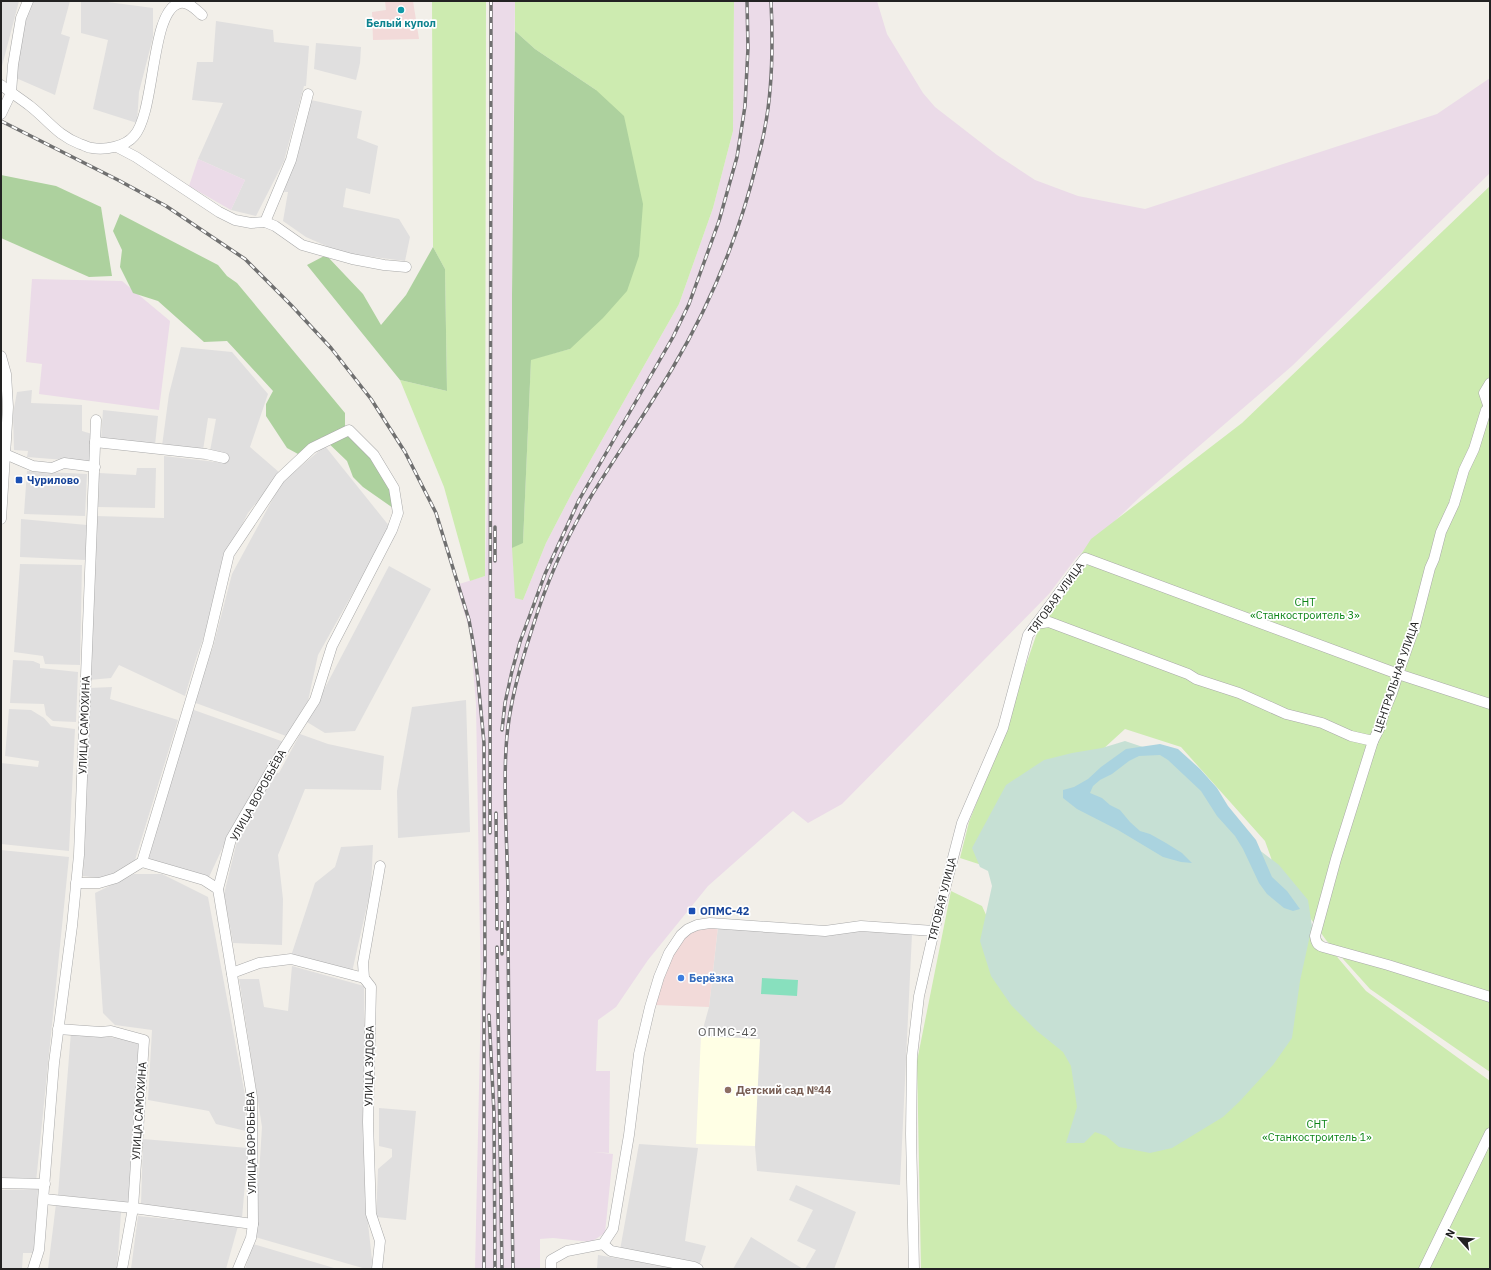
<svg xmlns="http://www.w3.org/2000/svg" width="1491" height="1270" font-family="'IBM Plex Sans',sans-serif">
  <rect width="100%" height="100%" fill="#f2efe9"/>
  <g fill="#e0dfdf">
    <path d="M1 1H19L2 66H1Z"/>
    <path d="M32 1H70L61 34 70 37 55 95 16 78 23 19Z"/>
    <path d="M81 1H100L153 8V37L139 92 137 123 93 109 108 40 81 33Z"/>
    <path d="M216 21 273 30 274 42 309 46 306 86H304L284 161 256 216 231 210 245 180 198 159 223 103 192 100 197 62H213Z"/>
    <path d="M316 43 361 47 360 63 356 80 314 69Z"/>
    <path d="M311 100 362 111 357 138 378 146 370 194 346 188 343 207 399 219 410 237 405 261 342 253 306 237 283 221 288 192H284Z"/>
    <path d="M181 347 232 352 268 394 250 447 280 473 248 513 223 562 213 611 196 659 185 696 119 665 111 678 89 680 96 516 164 518V456L225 463 228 455 210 451 216 419 208 418 203 450 162 446 169 394Z"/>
    <path d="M32 390 31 403 82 405V431L92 434 90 462 27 457 28 451 14 450 13 414 17 392Z"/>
    <path d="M103 410 158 416 155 445 101 440Z"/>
    <path d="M325 446 390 527 318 655 308 701 286 736 193 702 213 647 232 574 282 482Z"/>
    <path d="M137 468H156L155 508 98 507 99 473 136 475Z"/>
    <path d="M27 471 87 474 85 516 24 514Z"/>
    <path d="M21 519 87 525 86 560 20 557Z"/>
    <path d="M20 564 82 565 80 665 45 664 43 656 14 652Z"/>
    <path d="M389 566 431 589 355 731 325 733 307 722Z"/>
    <path d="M13 660 33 661 40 664V668L78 672 76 722 53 721 46 715 44 704 10 703Z"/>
    <path d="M112 687 110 699 178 720 135 860 105 879 83 876 89 688Z"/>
    <path d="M466 700 470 832 398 838 397 791 412 707Z"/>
    <path d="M9 709 31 710 44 718 51 726 75 729 69 851 1 844V763L38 767 39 761 5 756Z"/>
    <path d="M191 709 284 742 229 834 209 877 148 860Z"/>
    <path d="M300 734 328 744 384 756 381 790 305 789 278 855 283 899 282 945 233 943 224 894 238 837 273 773H279Z"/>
    <path d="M373 845 371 888 352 972 291 956 315 883 335 867 341 847Z"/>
    <path d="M1 850 69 857 36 1182 1 1180Z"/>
    <path d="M134 874H162L208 897 245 1095 246 1131 216 1124 209 1111 148 1100 152 1030 115 1025 103 1013 95 893Z"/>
    <path d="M718 926 870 929 912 934 900 1185 757 1171 755 1146 701 1036 709 1007Z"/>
    <path d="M292 966 364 986 368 1223 373 1269H366L255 1237 262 1127 239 979H259L264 1007 288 1011Z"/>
    <path d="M71 1032 139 1041 129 1203 58 1195Z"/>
    <path d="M379 1108 416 1111 406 1220 376 1217 378 1169 392 1157V1149L379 1146Z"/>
    <path d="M143 1139 248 1148 242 1218 141 1205Z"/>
    <path d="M639 1144 698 1148 685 1241 706 1246 700 1264 620 1250Z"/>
    <path d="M796 1185 856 1212 834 1269H805L816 1250 797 1241 813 1210 789 1200Z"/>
    <path d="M38 1189 34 1253H23L22 1269H1V1190Z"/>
    <path d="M56 1204 121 1212 117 1269H48Z"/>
    <path d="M138 1216 238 1226 226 1269H131Z"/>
    <path d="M751 1237 803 1269H733Z"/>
    <path d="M253 1244 334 1268 337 1269H245Z"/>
    <path d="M598 1255 682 1269H597Z"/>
  </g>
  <g fill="#f2dad9">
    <path d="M385 1H413L419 39 373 40 372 12 386 10Z"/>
    <path d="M718 926 709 1007 655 1005 666 968 678 942 690 932Z"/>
  </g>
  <g fill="#ebdbe8">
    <path d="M490 1H515L512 293 513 567 523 600 546 543 573 491 679 304 713 208 733 131 734 1H877L887 34 923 93 935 107 997 155 1035 180 1078 196 1145 209 1437 114 1490 78V173L1292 366 1140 497 1076 558 1049 594 842 804 808 823 793 811 708 886 648 960 616 1007 598 1020 596 1071H610L609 1153 593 1152 613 1154 605 1233 591 1242 553 1238 540 1239V1269H475L481 997 476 704 470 632 456 585 485 576 490 396 489 194Z"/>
    <path d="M198 159 245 180 231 210 189 186Z"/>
    <path d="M32 279 122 281 170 321 159 410 39 394 42 364 26 362Z"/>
  </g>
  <path fill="#ffffe5" d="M701 1036 760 1039 755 1146 696 1144Z"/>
  <g fill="#cdebb0">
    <path d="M432 1H486L485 576 470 581 444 487 400 380 447 391 445 269 433 247Z"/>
    <path d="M515 1H734L733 131 713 208 679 304 573 491 546 543 523 600 515 598 512 548 523 542 531 359 570 349 596 90 535 49 515 31Z"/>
    <path d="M1490 186V1072L1370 989 1326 940 1275 869 1265 841 1181 747 1125 729 1079 771 991 868 960 858 969 822 990 769 1038 630 1036 624 1091 539 1242 423Z"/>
    <path d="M951 891 982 906 1026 1003 1305 919 1366 991 1490 1081V1269H921L917 1061Z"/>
  </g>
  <g fill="#add19e">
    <path d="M515 31 535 49 596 90 624 116 643 204 639 256 627 291 603 318 570 349 531 360 523 543 512 548V295Z"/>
    <path d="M1 175 56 186 101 207 112 276 89 277 1 238Z"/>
    <path d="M120 214 218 265 227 276 237 283 345 413V432L365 443 391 488 393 508 363 487 353 477 347 461 322 437 298 454 287 448 266 416V404L273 391 227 341 204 342 158 301 133 293 120 267 122 250 113 231Z"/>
    <path d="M433 247 445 269 447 391 400 380 307 265 326 255 363 294 381 325 406 295Z"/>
  </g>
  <path fill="#c6e0d4" d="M1125 741 1167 755 1184 769 1245 839 1279 865 1308 900 1312 926 1300 981 1292 1038 1273 1065 1239 1102 1223 1117 1195 1134 1172 1148 1150 1153 1119 1147 1106 1136 1095 1132 1084 1143H1066L1077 1107 1071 1066 1063 1052 1037 1031 1011 1005 991 976 980 941 992 886 988 871 980 867 972 848 1006 785 1044 760 1072 753 1102 748Z"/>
  <path fill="#88e0be" d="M762 978 798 980 797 996 761 994Z"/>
  <path fill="#aad3df" d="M1160 744 1178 749 1200 769 1217 788 1228 806 1256 840 1272 877 1287 891 1300 909 1293 911 1284 908 1267 894 1259 883 1243 849 1235 836 1217 816 1201 791 1168 760 1160 755 1139 756 1129 761 1112 774 1100 780 1093 786 1090 793 1102 798 1110 805 1120 810 1130 822 1140 831 1150 834 1166 843 1182 853 1192 863 1181 862 1163 857 1118 830 1077 809 1063 798V790L1074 787 1088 779 1101 767 1126 749Z"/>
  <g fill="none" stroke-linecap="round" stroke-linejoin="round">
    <g stroke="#a9a9a9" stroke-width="11">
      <g id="minor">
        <path d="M1 85C10 92 21 99 30 106 49 121 57 135 80 144 84 145 88 148 92 148 105 150 125 147 134 136 156 112 150 9 180 3 189 1 196 10 202 15"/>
        <path d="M1 114 11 93 13 65 21 18 28 1"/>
        <path d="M117 147 136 157 219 212 235 220 251 223 265 222 291 160 308 94"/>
        <path d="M265 222 275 226 302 245 352 259 384 265 406 267"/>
        <path d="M1 356 6 374 8 407 1 519"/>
        <path d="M1489 408 1484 393 1490 383"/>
        <path d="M95 442 206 454 224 458"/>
        <path d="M1 453 5 454 33 466 52 468 64 463 95 467"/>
        <path d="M1036 624 1049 622 1188 674 1196 679 1239 693 1286 714 1322 723 1351 736 1373 741 1380 727 1384 712 1392 693 1398 674 1415 626 1430 568 1434 559 1441 532 1454 504 1464 470 1474 449 1486 410 1490 409"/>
        <path d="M1373 741 1336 859 1315 936C1316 942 1317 945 1323 947L1388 965 1490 997"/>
        <path d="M142 862 204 880 218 889"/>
        <path d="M76 883H99L116 878 142 862 208 643 229 554 280 478 312 448 349 430 374 455 394 488 398 513 392 530 332 646 315 700 283 750 231 839 218 889 252 1097 253 1224 251 1238 238 1269"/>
        <path d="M232 973 259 963 291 959 364 978"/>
        <path d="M58 1029 101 1032 111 1031 144 1040 133 1208 122 1269"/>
        <path d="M1 1183 45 1184"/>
        <path d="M44 1199 133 1208 253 1224"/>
        <path d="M603 1244 611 1251 694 1267 698 1269"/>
        <path d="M33 1269 39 1250 54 1063 72 926 79 855 96 420"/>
        <path d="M377 1269 380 1241 371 1214 368 1122 371 987 364 978 363 963 380 866"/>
        <path d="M551 1269V1260L567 1251 603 1244 613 1229 629 1135 639 1054 650 1007 659 977 669 953 681 935 688 929 697 925 710 923 825 931 861 926 934 931"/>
        <path d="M914 1269 911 1134 912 1056 919 996 934 931 962 823 1003 728 1028 635 1085 558 1398 674 1490 704"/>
        <path d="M1424 1269 1490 1133"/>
      </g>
    </g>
    <use href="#minor" stroke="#fff" stroke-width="10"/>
    <g stroke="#707070" stroke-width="3.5">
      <g id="rail">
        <path d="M1 121 118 180 166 206 245 259 291 305 331 348 371 399 405 452 436 513 469 620 474 648 478 680 484 743 485 968 484 998V1269"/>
        <path d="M495 561V527"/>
        <path d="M502 730 505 703 512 671 520 642 545 574 579 500 673 337 689 304 719 221 737 157 745 106 748 48 747 1"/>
        <path d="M496 813 497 929"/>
        <path d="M490 833 491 1"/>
        <path d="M502 922V954"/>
        <path d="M497 947 502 1269"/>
        <path d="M489 1015 494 1113 495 1269"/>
        <path d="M513 1269C511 1147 508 1025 508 902 508 851 503 800 506 749 508 707 520 666 533 626 547 581 566 538 590 498 617 454 646 413 672 369 710 305 738 238 756 166 759 153 763 140 765 127 773 86 773 43 771 1"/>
      </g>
    </g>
    <use href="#rail" stroke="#fff" stroke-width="2" stroke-dasharray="6" stroke-linecap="butt"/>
  </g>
  <circle fill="#0f9aa8" stroke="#fff" stroke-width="1.5" cx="401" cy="10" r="4"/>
  <g fill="#1a4fb4" stroke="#fff" stroke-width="1.5">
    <rect x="15" y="476" width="8" height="8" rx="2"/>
    <rect x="688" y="907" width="8" height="8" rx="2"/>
  </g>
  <circle fill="#3f7fe0" stroke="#fff" stroke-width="1.5" cx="681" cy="978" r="4"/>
  <circle fill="#8d6e63" stroke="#fff" stroke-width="1.5" cx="728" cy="1090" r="4"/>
  <g text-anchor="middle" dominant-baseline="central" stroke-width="3.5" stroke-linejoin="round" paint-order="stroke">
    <g font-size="11" font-weight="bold" fill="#0d838f" stroke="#fff">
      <text x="401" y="23">Белый купол</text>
    </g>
    <g font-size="11" font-weight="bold" fill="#164399" stroke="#fff" text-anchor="start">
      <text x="27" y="480">Чурилово</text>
      <text x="700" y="911">ОПМС-42</text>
    </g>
    <g font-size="11" fill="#222" stroke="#fff">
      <text transform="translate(1056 598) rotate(-54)">ТЯГОВАЯ УЛИЦА</text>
      <text transform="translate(1396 677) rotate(-71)">ЦЕНТРАЛЬНАЯ УЛИЦА</text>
      <text transform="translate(84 725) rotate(-88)">УЛИЦА САМОХИНА</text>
      <text transform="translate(258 795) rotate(-61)">УЛИЦА ВОРОБЬЁВА</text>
      <text transform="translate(942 899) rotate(-76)">ТЯГОВАЯ УЛИЦА</text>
      <text transform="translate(369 1066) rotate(-89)">УЛИЦА ЗУДОВА</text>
      <text transform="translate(139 1111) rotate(-86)">УЛИЦА САМОХИНА</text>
      <text transform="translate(251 1143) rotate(-91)">УЛИЦА ВОРОБЬЁВА</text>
    </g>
    <g font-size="11" fill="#0c8416" stroke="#fff">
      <text x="1305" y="602">СНТ<tspan x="1305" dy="13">«Станкостроитель 3»</tspan></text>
      <text x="1317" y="1124">СНТ<tspan x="1317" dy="13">«Станкостроитель 1»</tspan></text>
    </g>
    <g font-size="11" font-weight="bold" fill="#366cbe" stroke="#fff" text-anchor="start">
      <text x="689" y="978">Берёзка</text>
    </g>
    <g font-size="11" font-weight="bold" fill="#785e54" stroke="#fff" text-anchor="start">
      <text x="736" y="1090">Детский сад №44</text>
    </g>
    <g font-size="12" letter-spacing="1" fill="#555" stroke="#fff">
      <text x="728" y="1031">ОПМС-42</text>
    </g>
  </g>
  <rect width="1491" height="1270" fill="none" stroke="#222222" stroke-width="4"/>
  <g transform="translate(1459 1238) rotate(297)" stroke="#ffffff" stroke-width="3" paint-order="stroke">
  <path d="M0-3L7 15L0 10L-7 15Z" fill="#222222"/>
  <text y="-6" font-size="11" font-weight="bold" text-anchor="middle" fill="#222222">N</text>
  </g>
</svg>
